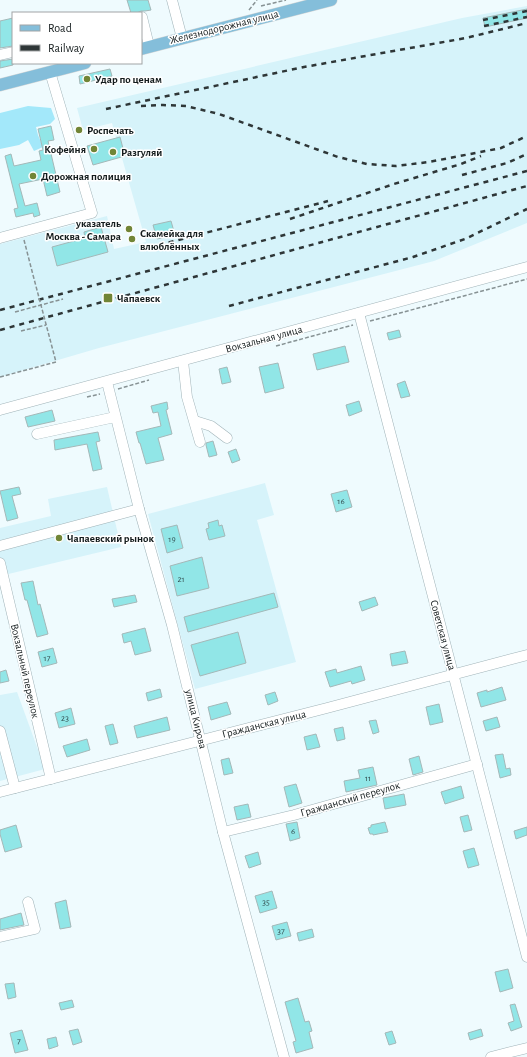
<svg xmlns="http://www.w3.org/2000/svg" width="527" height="1057" font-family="'Alegreya Sans',sans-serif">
  <rect width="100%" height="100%" fill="#effbfe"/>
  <g fill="#d6f3fa">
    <path d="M527 6V223L434 261 99 348 0 377V244L107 216 114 249 146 242 112 123 83 130 77 108 462 18Z"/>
    <path d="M265 483 274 515 257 520 296 662 195 689 148 514Z"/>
    <path d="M107 487 121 547 0 576V528L51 516 48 499Z"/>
    <path d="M17 692 45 769 0 781V695Z"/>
  </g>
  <path fill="#a3e8fa" d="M28 106 51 108 55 119 50 124 36 127 38 135 43 147 34 151 28 140 19 145 0 149V113Z"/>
  <g fill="#91e6e7" stroke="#a4b8b8">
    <path d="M127 0H148L151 10 145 11H141L137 13H131Z"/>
    <path d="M527 9V18L485 27 483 18Z"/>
    <path d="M13 18V46L0 48V21Z"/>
    <path d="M13 59V65L0 68V61Z"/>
    <path d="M110 69 112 76 80 84 79 76Z"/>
    <path d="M51 126 54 140 48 141 60 192 47 196 43 179 19 184 25 206 37 203 40 215 34 217 33 213 16 217 14 209 18 208 5 156 11 154 14 166 41 160 39 151 43 150 38 129Z"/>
    <path d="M120 137 125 156 93 165 87 146Z"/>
    <path d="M171 221 175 235 157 239 153 225Z"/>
    <path d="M101 227 108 252 57 266 52 247 85 238 84 232Z"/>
    <path d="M399 330 401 337 389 340 387 333Z"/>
    <path d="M345 346 349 362 317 370 313 354Z"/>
    <path d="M278 363 284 388 265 393 259 367Z"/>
    <path d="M227 367 231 382 222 384 219 369Z"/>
    <path d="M405 381 410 396 401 398 397 384Z"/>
    <path d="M359 401 362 411 349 416 346 405Z"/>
    <path d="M167 402 168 409 166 410 172 434 158 438 164 460 146 464 140 443H139L136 432 161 426 158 412 153 413 151 406Z"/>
    <path d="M52 410 55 421 28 427 25 417Z"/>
    <path d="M98 432 100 441 96 442 102 469 93 471 87 444 55 450 54 440Z"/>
    <path d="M213 441 217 455 209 457 206 445V443Z"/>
    <path d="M236 449 240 460 232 463 228 452Z"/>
    <path d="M19 487 21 494 12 496 18 518 7 521 0 491Z"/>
    <path d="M347 490 352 507 336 512 331 494Z"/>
    <path d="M218 520 219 526 222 525 225 536 209 540 206 529 209 528 208 523Z"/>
    <path d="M177 525 183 548 167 553 161 529Z"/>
    <path d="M202 557 209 588 177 596 170 566Z"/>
    <path d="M33 581 38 605 40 604 48 634 37 637 27 600H25L21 583Z"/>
    <path d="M274 593 278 607 188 632 184 617Z"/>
    <path d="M135 595 137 602 114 607 112 599Z"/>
    <path d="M375 597 378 605 362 611 359 602Z"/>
    <path d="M145 628 151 651 135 655 131 641 124 643 122 634Z"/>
    <path d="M238 632 246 663 200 676 191 645Z"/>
    <path d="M53 648 57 663 42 667 38 652Z"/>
    <path d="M405 651 408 663 392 666 390 654Z"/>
    <path d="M361 666 365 680 352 684 351 681 330 687 325 672 336 669 337 673Z"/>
    <path d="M6 670 9 681 0 683V672Z"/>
    <path d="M502 687 506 700 481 707 477 693 487 690V692Z"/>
    <path d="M160 689 162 697 148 701 146 693Z"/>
    <path d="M275 692 278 701 268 705 265 695Z"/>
    <path d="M227 702 231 714 211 720 208 707Z"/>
    <path d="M439 704 443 722 430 725 426 707Z"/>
    <path d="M71 708 75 724 59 728 55 713Z"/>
    <path d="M167 717 170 730 137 738 134 726Z"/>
    <path d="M497 717 500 727 486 731 483 721Z"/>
    <path d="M376 720 379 732 373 734 369 721Z"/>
    <path d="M113 724 118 743 110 745 105 726Z"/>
    <path d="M343 727 345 739 337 741 334 729Z"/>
    <path d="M316 734 320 747 307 750 304 737Z"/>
    <path d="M87 739 90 750 67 757 63 746Z"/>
    <path d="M503 754 506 769 510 768 511 775 500 778 495 755Z"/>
    <path d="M419 756 423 772 413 775 409 759Z"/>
    <path d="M229 758 233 773 224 775 221 760Z"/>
    <path d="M373 767 377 785 346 792 344 781 360 778 358 770Z"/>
    <path d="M296 784 302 803 289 807 284 787Z"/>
    <path d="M461 786 464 798 445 804 441 792Z"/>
    <path d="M404 794 406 805 385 809 383 798Z"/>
    <path d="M248 804 251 817 237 820 234 807Z"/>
    <path d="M468 815 472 830 464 832 460 817Z"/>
    <path d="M297 822 300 838 290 841 286 824Z"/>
    <path d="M385 822 388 832 373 835V834H370L368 828 371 827V825Z"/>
    <path d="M16 825 22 847 5 852 0 834V830Z"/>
    <path d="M527 827V835L516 839 514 831Z"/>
    <path d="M474 848 479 865 468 868 463 851Z"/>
    <path d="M258 852 261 864 249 868 245 856Z"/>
    <path d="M272 891 277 908 260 913 255 896Z"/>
    <path d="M66 900 71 927 60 929 55 903Z"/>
    <path d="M21 913 24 925 0 930V919Z"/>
    <path d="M287 922 291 936 276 940 272 926Z"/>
    <path d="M312 929 314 937 299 941 297 933Z"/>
    <path d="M508 969 513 988 500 992 495 972Z"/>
    <path d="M14 983 16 997 8 999 5 984Z"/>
    <path d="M298 998 305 1022 309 1021 312 1031 309 1032 313 1048 296 1053 293 1042 296 1041 285 1002Z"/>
    <path d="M72 1000 74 1007 61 1010 59 1003Z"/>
    <path d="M515 1004 522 1027 511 1031 508 1023 514 1021 510 1005Z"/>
    <path d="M78 1029 82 1042 73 1045 69 1031Z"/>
    <path d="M481 1029 483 1036 470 1040 468 1033Z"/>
    <path d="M22 1030 28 1050 15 1053 10 1033Z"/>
    <path d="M392 1031 396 1043 389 1045 385 1033Z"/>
    <path d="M56 1037 58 1046 49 1049 47 1039Z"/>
  </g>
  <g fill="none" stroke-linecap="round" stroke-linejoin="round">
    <g stroke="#a0b3b8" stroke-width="11">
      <g id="minor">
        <path d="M172 0 182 38"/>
        <path d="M142 17 149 46"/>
        <path d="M0 55 13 52"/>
        <path d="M0 238 92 213 50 72"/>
        <path d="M359 313 527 957"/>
        <path d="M183 361 187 397 200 442"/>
        <path d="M107 382 139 509 172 625 223 832 284 1057"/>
        <path d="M0 410 527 267"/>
        <path d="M195 421 211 426 227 438"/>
        <path d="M37 434 115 417"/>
        <path d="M0 546 139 509"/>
        <path d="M0 563 51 779"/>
        <path d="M0 731 15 788"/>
        <path d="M0 792 327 708 527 655"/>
        <path d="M223 832 294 815 477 764"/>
        <path d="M0 937 35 929 28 902"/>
        <path d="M491 1057 527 1048"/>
      </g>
    </g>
    <g stroke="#d5d6d6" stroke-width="13">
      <g id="major">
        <path d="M141 49 331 0"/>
        <path d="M0 85 85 63"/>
      </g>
    </g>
    <g stroke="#879294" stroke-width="1.5" stroke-dasharray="4 2" stroke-linecap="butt">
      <path d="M261 6 286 0"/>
      <path d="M249 10 257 0"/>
      <path d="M24 240 33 275"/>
      <path d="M15 312 63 299"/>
      <path d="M370 321 527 279"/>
      <path d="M21 331 46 325"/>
      <path d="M276 346 353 325"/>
      <path d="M0 377 56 362"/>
      <path d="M118 389 149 380"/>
      <path d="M87 397 100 394"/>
    </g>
    <use href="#minor" stroke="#fff" stroke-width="10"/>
    <use href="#major" stroke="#84beda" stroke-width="12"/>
    <g stroke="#2e3637" stroke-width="2.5" stroke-dasharray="5 5" stroke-linecap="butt">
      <path d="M483 20 527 11"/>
      <path d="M484 26 527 17"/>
      <path d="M141 106 163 105 186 106 219 114 338 157 367 164 396 166 429 162 501 148 527 136"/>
      <path d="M106 109 304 67 466 38 527 23"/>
      <path d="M462 175 507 163 527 154"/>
      <path d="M290 219 394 184 461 164 481 156"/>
      <path d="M159 245 328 201"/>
      <path d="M229 306 413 257 465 239 527 209"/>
      <path d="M0 310 527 171"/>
      <path d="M0 330 527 186"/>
    </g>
    <path stroke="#879294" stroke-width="1.5" stroke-dasharray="4 2" stroke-linecap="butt" d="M33 275 56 362"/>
  </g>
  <g fill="#718536" stroke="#fff" stroke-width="1.5">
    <circle cx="87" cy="79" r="4"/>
    <circle cx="79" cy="130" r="4"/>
    <circle cx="94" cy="149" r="4"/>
    <circle cx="113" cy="152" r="4"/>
    <circle cx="33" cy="176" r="4"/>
    <circle cx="129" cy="229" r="4"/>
    <circle cx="132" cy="239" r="4"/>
    <rect x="103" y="293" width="10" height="10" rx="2"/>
    <circle cx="59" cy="538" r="4"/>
  </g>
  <g text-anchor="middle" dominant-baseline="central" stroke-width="3" stroke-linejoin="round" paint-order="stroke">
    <g font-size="9" fill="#334e50">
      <text x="341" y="501">16</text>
      <text x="172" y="539">19</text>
      <text x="181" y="579">21</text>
      <text x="47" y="658">17</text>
      <text x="65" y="718">23</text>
      <text x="368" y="778">11</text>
      <text x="293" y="831">6</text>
      <text x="266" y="902">35</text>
      <text x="281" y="931">37</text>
      <text x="19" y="1041">7</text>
    </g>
    <g font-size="11" fill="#141c1d" stroke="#fff">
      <text transform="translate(224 27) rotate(-14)">Железнодорожная улица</text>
      <text transform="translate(264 339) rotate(-15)">Вокзальная улица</text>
      <text transform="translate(443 635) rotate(75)">Советская улица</text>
      <text transform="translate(25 671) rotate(77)">Вокзальный переулок</text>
      <text transform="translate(196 719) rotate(76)">улица Кирова</text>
      <text transform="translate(264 724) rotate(-14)">Гражданская улица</text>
      <text transform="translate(350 799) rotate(-16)">Гражданский переулок</text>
    </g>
    <g font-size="11" font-weight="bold" fill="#141c1d" stroke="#fff" text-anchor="start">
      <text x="95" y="79">Удар по ценам</text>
      <text x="87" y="130">Роспечать</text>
      <text x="86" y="149" text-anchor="end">Кофейня</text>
      <text x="121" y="152">Разгуляй</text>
      <text x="41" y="176">Дорожная полиция</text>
      <text x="121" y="223" text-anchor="end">указатель<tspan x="121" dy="13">Москва - Самара</tspan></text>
      <text x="140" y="233">Скамейка для<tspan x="140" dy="13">влюблённых</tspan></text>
      <text x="117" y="298">Чапаевск</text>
      <text x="67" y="538">Чапаевский рынок</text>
    </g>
  </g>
  <rect x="12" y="12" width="130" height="52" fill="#ffffff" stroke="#a1a4a5"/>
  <rect x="20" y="25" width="20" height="6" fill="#84beda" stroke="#a1a4a5"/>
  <text x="48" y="32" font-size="12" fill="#141c1d">Road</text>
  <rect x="20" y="45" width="20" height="6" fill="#2e3637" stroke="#a1a4a5"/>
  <text x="48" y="52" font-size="12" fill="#141c1d">Railway</text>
</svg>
